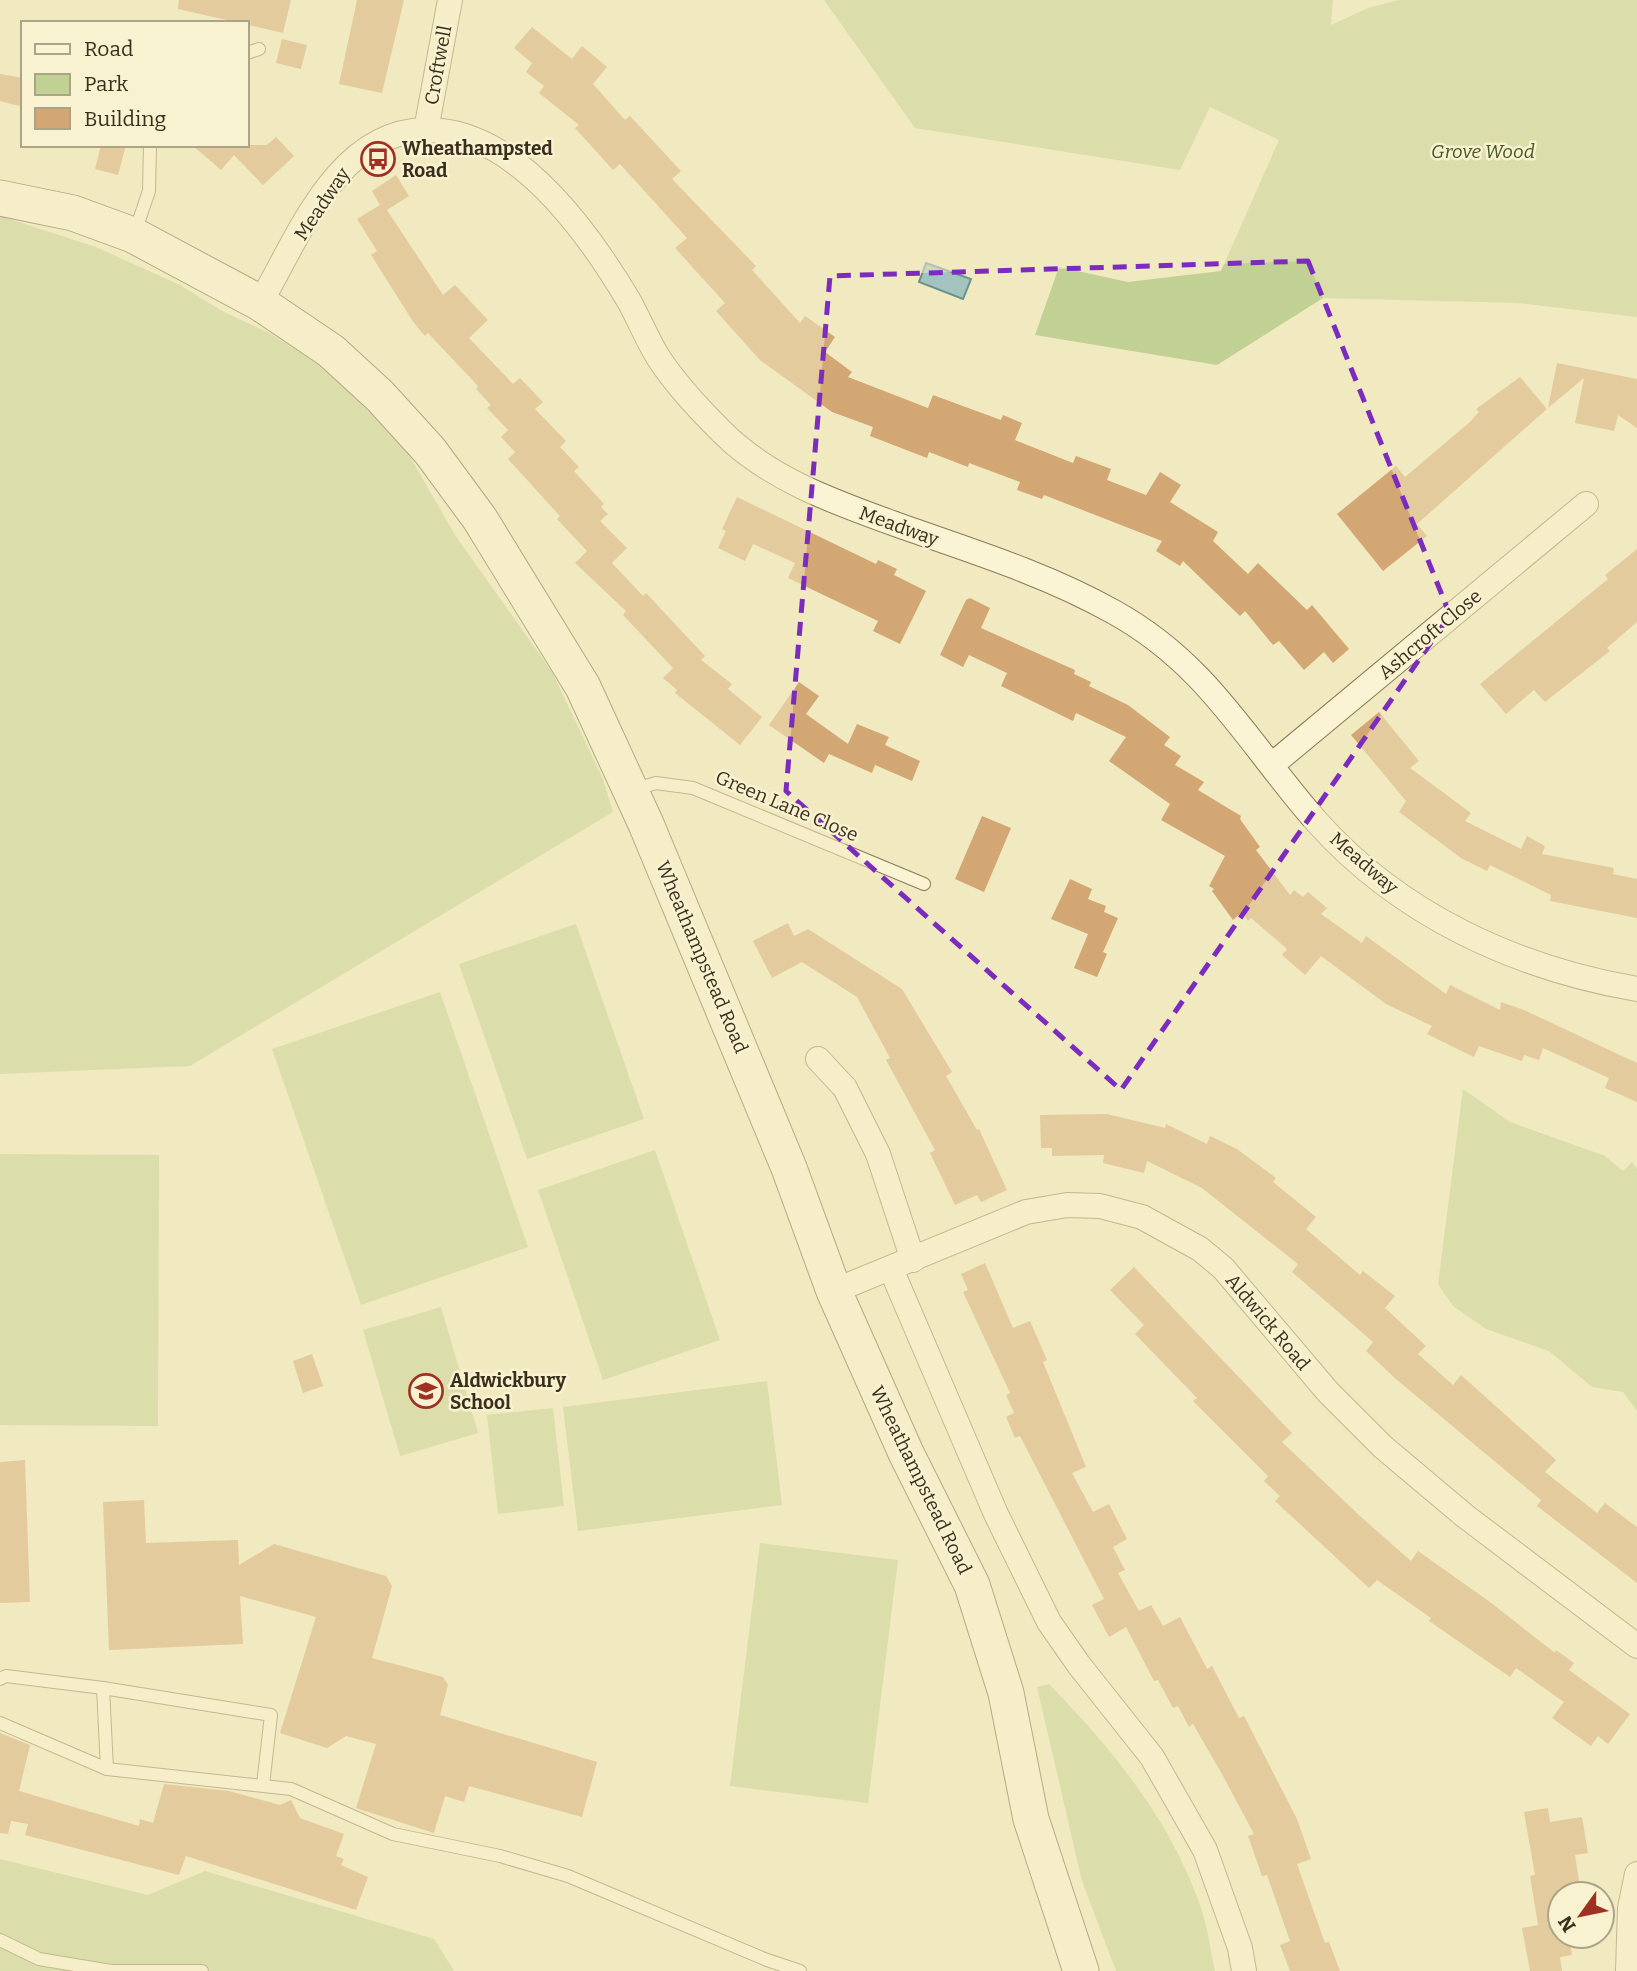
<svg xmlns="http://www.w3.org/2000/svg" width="1637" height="1971" font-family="Bitter,serif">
  <rect width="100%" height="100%" fill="#f1e9c0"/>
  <g fill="#c1d093">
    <path d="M824 0H1333L1331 25 1368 8 1399 0H1637V317L1518 303 1323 298 1217 365 1035 335 1059 267 1128 282 1221 271 1279 140 1210 107 1180 170 915 128Z"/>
    <path d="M0 216 96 247 180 285 222 311 271 334 321 366 364 402 401 441 455 535 552 672 603 779 613 812 190 1066 0 1074Z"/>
    <path d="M576 924 644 1119 527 1159 459 964Z"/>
    <path d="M440 992 528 1247 361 1305 272 1049Z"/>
    <path d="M1463 1089 1510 1122 1605 1156 1623 1171 1632 1162 1637 1169V1411L1623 1392 1592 1387 1549 1351 1486 1329 1453 1306 1438 1284Z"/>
    <path d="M655 1150 720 1340 603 1380 538 1190Z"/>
    <path d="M0 1154 159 1155 158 1426 0 1425Z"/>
    <path d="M441 1307 478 1433 400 1456 363 1330Z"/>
    <path d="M767 1381 782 1505 578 1531 563 1407Z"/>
    <path d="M553 1408 564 1506 498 1514 487 1415Z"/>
    <path d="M760 1543 898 1560 868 1803 730 1786Z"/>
    <path d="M1049 1684C1113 1750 1171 1820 1201 1908 1208 1928 1210 1950 1215 1971H1116L1082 1881 1037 1687Z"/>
    <path d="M0 1859 148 1895 205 1871 434 1939 454 1971H0Z"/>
  </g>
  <path fill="#a3c3be" stroke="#69928d" stroke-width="2" d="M926 263 971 279 963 299 919 282Z"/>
  <g fill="#d2a773">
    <path d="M179 0H291L283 33 178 9Z"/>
    <path d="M357 0H404L382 93 339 84Z"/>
    <path d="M532 27 572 59 582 46 607 67 593 84 625 120 630 116 681 171 672 179 756 266 752 270 800 323 805 316 835 337 825 352 852 372 848 377 928 408 933 395 1001 420 1003 415 1022 423 1015 440 1073 463 1076 456 1111 469 1107 480 1146 495 1160 472 1181 485 1170 502 1218 532 1213 541 1248 574 1258 563 1307 610 1312 605 1349 649 1333 663 1324 652 1304 670 1279 641 1273 645 1245 611 1240 616 1183 561 1180 566 1156 551 1162 541 1044 495 1042 499 1017 490 1020 482 969 463 968 467 929 452 927 458 870 436 873 427 832 412 760 360 716 311 725 303 675 248 687 238 620 164 613 170 575 128 579 125 539 93 544 86 526 72 532 63 514 48Z"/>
    <path d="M282 39 307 45 301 69 276 63Z"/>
    <path d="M0 74 23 78V107L0 101Z"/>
    <path d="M276 137 294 156 263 185 234 155 221 170 192 145H267Z"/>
    <path d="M101 145H126L118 175 95 169Z"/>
    <path d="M396 175 409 196 387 210 443 295 455 285 488 320 469 338 513 384 520 378 543 402 535 409 566 441 560 447 579 467 574 471 604 504 601 507 608 514 600 521 627 548 612 563 643 596 646 593 705 656 701 660 732 684 728 689 762 717 740 745 675 693 677 690 663 678 673 668 623 615 626 611 575 563 587 551 557 519 560 516 508 459 515 452 501 437 508 430 487 408 491 405 476 389 478 386 428 333 425 336 414 323 371 255 377 251 357 219 380 205 372 191Z"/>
    <path d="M1557 363 1637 379V428L1618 415 1614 431 1575 423 1584 378 1548 408Z"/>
    <path d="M1520 377 1547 409 1417 524 1427 536 1383 571 1337 514 1396 466 1405 477 1470 422 1479 412 1476 409Z"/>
    <path d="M737 497 876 564 878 560 897 569 894 575 926 591 900 644 873 631 878 621 788 578 795 563 753 544 745 561 718 548 726 531 722 529Z"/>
    <path d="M1637 549V622L1607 648 1610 651 1545 702 1534 690 1506 714 1480 684 1608 579 1605 575Z"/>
    <path d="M970 598 990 608 981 628 1075 670 1074 674 1091 682 1089 686 1128 705 1170 737 1164 745 1181 756 1175 765 1204 782 1198 790 1241 816 1240 819 1260 847 1256 850 1290 895 1294 890 1303 897 1308 892 1327 908 1321 914 1362 943 1366 936 1446 994 1450 985 1500 1010 1501 1002 1524 1010 1637 1063V1102L1605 1088 1609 1078 1543 1048 1539 1060 1524 1055 1522 1061 1479 1046 1474 1057 1427 1034 1432 1026 1386 1004 1321 956 1305 975 1282 955 1287 949 1251 918 1248 921 1242 912 1233 920 1212 891 1214 889 1209 886 1225 856 1161 820 1170 804 1109 761 1126 737 1076 713 1073 721 1001 686 1007 673 969 655 963 667 940 655 966 600Z"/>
    <path d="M799 682 819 696 806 714 848 744 857 724 889 737 885 745 920 761 912 781 875 765 872 773 829 754 824 763 769 725Z"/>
    <path d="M1379 712 1419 761 1410 768 1471 813 1465 821 1521 849 1527 836 1545 846 1542 854 1614 868 1613 874 1637 879V918L1550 901 1551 895 1490 865 1487 871 1461 858 1399 812 1406 801 1351 735Z"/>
    <path d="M982 816 1011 828 984 892 955 879Z"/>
    <path d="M1070 879 1092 889 1088 899 1106 906 1104 912 1118 918 1103 952 1107 954 1097 977 1074 968 1088 934 1051 919Z"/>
    <path d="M788 923 794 936 808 929 902 989 952 1072 946 1076 977 1130 979 1129 1007 1190 981 1202 977 1195 955 1205 930 1153 935 1150 886 1060 890 1058 857 997 802 962 772 978 753 941Z"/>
    <path d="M1107 1114 1165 1128 1166 1124 1207 1144 1210 1136 1237 1149 1276 1178 1273 1182 1316 1217 1306 1229 1360 1275 1363 1271 1395 1296 1385 1308 1426 1346 1418 1354 1453 1385 1461 1375 1556 1460 1545 1472 1597 1513 1605 1503 1637 1527V1583L1537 1506 1541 1500 1396 1379 1366 1351 1373 1342 1292 1272 1298 1264 1202 1188 1147 1161 1144 1173 1103 1163 1104 1155 1052 1156V1148H1041L1040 1115Z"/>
    <path d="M985 1263 1013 1328 1030 1321 1047 1360 1043 1362 1086 1467 1072 1473 1093 1512 1109 1504 1127 1539 1113 1547 1125 1570 1118 1573 1139 1611 1151 1605 1163 1626 1180 1617 1207 1669 1212 1666 1239 1718 1244 1716 1297 1819 1311 1859 1297 1864 1325 1943 1329 1942 1340 1971H1290L1280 1945 1290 1941 1267 1875 1262 1876 1248 1836 1254 1834 1222 1774 1193 1724 1189 1727 1178 1706 1173 1708 1158 1680 1154 1681 1126 1627 1109 1637 1092 1605 1104 1599 1020 1436 1015 1438 1006 1417 1014 1413 1006 1395 1010 1393 963 1292 968 1290 961 1274Z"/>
    <path d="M1134 1267 1292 1433 1282 1442 1360 1516 1411 1561 1418 1551 1490 1602 1555 1653 1556 1650 1574 1663 1569 1670 1630 1714 1608 1744 1598 1736 1591 1746 1552 1718 1564 1702 1516 1668 1510 1677 1429 1621 1431 1618 1377 1580 1369 1588 1275 1501 1280 1496 1264 1481 1268 1476 1193 1401 1197 1398 1135 1334 1144 1325 1110 1290Z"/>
    <path d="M312 1354 323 1386 303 1393 293 1361Z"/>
    <path d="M25 1460 30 1602 0 1603V1462Z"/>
    <path d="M144 1500 146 1543 238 1540 239 1565 274 1544 386 1576 392 1586 372 1658 443 1677 448 1685 440 1715 597 1762 582 1817 469 1786 464 1802 445 1796 434 1833 356 1808 376 1744 346 1736 327 1748 280 1733 316 1617 240 1596 243 1644 109 1650 103 1502Z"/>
    <path d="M0 1733 30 1745 19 1791 139 1826 140 1819 153 1823 164 1784 229 1791 280 1805 291 1800 300 1818 344 1834 336 1856 344 1859 341 1865 368 1877 356 1910 186 1856 179 1875 25 1835 28 1824 11 1821 8 1834 0 1833Z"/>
    <path d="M1548 1808 1550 1822 1582 1817 1588 1853 1575 1855 1581 1894H1560V1936H1569L1572 1955 1560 1957 1562 1971H1530L1522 1928 1538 1925 1530 1876 1535 1875 1524 1812Z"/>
  </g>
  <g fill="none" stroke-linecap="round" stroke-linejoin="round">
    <g stroke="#8c7a56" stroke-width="14">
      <g id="lane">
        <path d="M247 53 259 49"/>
        <path d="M135 232 149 191 150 145"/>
        <path d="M633 790 656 783 693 788 924 884"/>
        <path d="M0 1679 6 1676 103 1688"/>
        <path d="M0 1723 107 1769"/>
        <path d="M263 1785 271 1715 103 1688 107 1769 291 1789 393 1834 500 1856 568 1876 767 1960 800 1971"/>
        <path d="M0 1940 39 1959 111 1971H202"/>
      </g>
    </g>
    <g stroke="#8c7a56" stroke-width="26">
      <g id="street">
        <path d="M426 130 450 0"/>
        <path d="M260 303C298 239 336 132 425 130 515 128 588 232 629 301 639 319 647 339 658 357 676 385 699 409 722 432 769 479 834 502 895 524 968 550 1044 573 1112 611 1209 664 1248 744 1317 822 1400 915 1516 968 1637 989"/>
        <path d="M1273 764 1586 504"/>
        <path d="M818 1059 845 1088 878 1154 913 1260"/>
        <path d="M891 1269 996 1514 1049 1622 1079 1665 1152 1757 1205 1850 1240 1948 1244 1971"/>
        <path d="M834 1291 1026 1212 1067 1205 1100 1206 1142 1217 1200 1249 1223 1268 1328 1392 1383 1447 1465 1516 1637 1646"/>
        <path d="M1628 1971 1630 1908 1637 1874"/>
      </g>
    </g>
    <g stroke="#6d5a3a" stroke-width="37">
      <path id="secondary" d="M0 198 73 213 133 235 260 303 331 351 380 396 430 451 480 519 583 687 646 824 789 1168 834 1291 906 1453 972 1585 1006 1693 1031 1819 1081 1971"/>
    </g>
    <use href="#lane" stroke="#fbf4d4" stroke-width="12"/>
    <use href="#street" stroke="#fbf4d4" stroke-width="24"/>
    <use href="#secondary" stroke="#fbf4d4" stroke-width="35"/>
  </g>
  <path d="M0 0H1637V1971H0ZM1308 261 1450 615 1121 1090 786 791 830 276Z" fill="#f1e9c0" fill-opacity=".55" fill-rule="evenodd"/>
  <path fill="none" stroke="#7b2cbf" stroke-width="5" stroke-dasharray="14 9" stroke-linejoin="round" d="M1308 261 1450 615 1121 1090 786 791 830 276Z"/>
  <defs>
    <g id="bus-ring" transform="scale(1.75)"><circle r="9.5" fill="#f8f2d0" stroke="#9f3122" stroke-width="1.5"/><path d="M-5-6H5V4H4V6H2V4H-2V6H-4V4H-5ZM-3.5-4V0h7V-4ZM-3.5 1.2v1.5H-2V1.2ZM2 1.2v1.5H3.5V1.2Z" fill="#9f3122"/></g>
    <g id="school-ring" transform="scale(1.75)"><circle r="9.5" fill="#f8f2d0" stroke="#9f3122" stroke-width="1.5"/><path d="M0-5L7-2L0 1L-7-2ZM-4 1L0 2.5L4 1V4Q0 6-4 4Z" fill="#9f3122"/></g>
  </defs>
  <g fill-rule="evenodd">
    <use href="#bus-ring" x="378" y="159"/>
    <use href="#school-ring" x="426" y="1391"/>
  </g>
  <g text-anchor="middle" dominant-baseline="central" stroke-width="5" stroke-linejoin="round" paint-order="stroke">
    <g font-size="19" fill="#3a2e1c" stroke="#f8f2d0">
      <text transform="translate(438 65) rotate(-80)">Croftwell</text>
      <text transform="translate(322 204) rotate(-56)">Meadway</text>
      <text transform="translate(899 526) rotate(20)">Meadway</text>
      <text transform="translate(1430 634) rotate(-40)">Ashcroft Close</text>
      <text transform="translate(787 806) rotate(23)">Green Lane Close</text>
      <text transform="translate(1364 863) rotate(41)">Meadway</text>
      <text transform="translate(702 957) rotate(67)">Wheathampstead Road</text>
      <text transform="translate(1268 1322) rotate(50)">Aldwick Road</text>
      <text transform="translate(921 1480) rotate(64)">Wheathampstead Road</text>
    </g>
    <g font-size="19" font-weight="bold" fill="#3a2e1c" stroke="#f8f2d0" text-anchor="start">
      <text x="402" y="148">Wheathampsted<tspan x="402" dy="22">Road</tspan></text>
      <text x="450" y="1380">Aldwickbury<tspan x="450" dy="22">School</tspan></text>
    </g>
    <g font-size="19" font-style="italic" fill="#435821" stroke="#f8f2d0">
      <text x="1483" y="151">Grove Wood</text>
    </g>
  </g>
  <rect x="21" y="21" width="228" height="126" fill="#f8f2d0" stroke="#aca488" stroke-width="2"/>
  <rect x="35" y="44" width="35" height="10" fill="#fbf4d4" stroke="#aca488" stroke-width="2"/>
  <text x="84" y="56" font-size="21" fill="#3a2e1c">Road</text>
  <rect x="35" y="74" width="35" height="21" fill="#c1d093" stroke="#aca488" stroke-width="2"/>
  <text x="84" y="91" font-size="21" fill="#3a2e1c">Park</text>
  <rect x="35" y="108" width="35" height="21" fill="#d2a773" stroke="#aca488" stroke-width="2"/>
  <text x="84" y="126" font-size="21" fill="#3a2e1c">Building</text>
  <g transform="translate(1581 1915) rotate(237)"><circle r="33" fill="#f8f2d0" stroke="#aca488" stroke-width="2"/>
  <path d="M0-5L12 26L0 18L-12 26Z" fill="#9f3122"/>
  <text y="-10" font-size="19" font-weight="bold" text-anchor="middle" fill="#3a2e1c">N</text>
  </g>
</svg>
